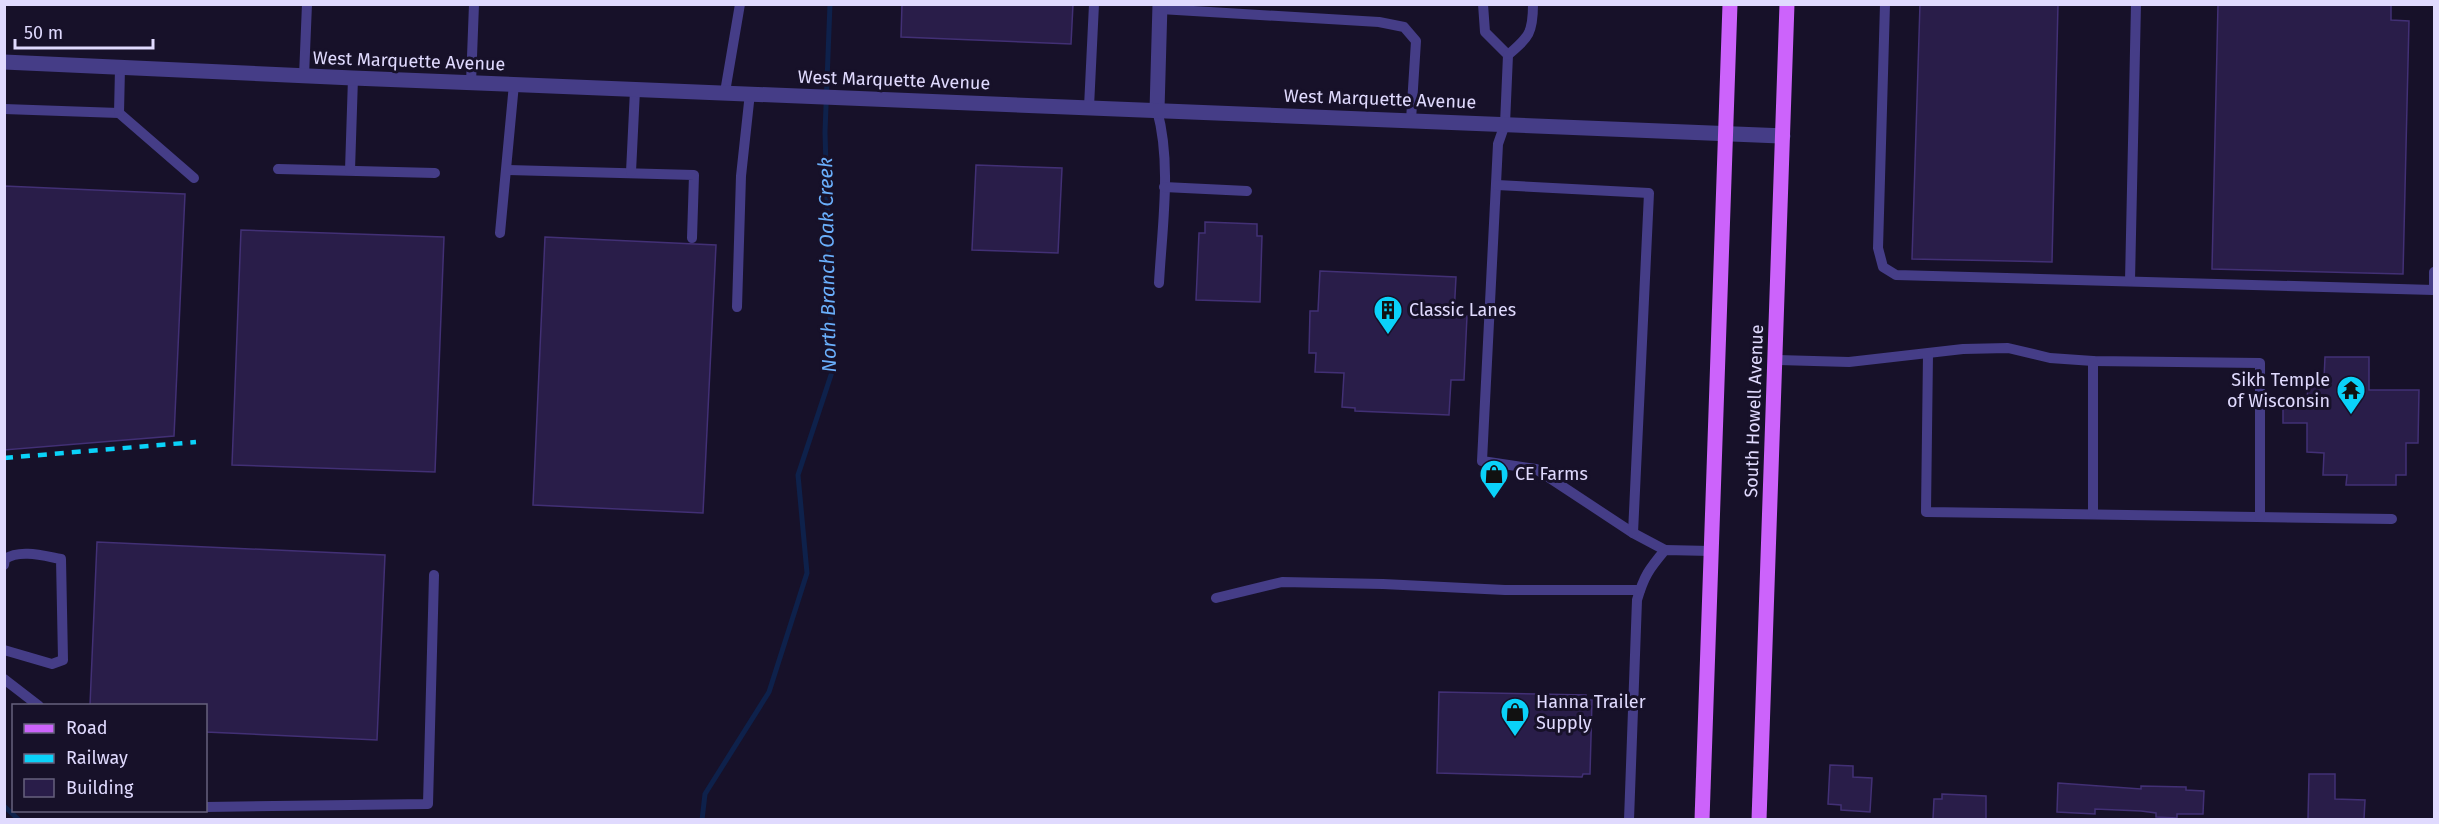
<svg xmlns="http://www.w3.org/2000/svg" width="2439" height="824" font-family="'Fira Sans',sans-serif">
  <rect width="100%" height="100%" fill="#171129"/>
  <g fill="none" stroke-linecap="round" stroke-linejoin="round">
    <g stroke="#0e214b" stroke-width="5">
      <path d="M4 806 19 820"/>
      <path d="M702 820 705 794 769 692 807 573 798 475 832 372 825 132 830 4"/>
    </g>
  </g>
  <g fill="#291d49" stroke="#423075" stroke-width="1.5">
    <path d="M902 4H1073L1071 44 901 37Z"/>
    <path d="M1920 4H2058L2052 262 1912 259Z"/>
    <path d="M2218 4H2391V20L2409 21 2403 274 2212 269Z"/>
    <path d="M976 165 1062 168 1058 253 972 250Z"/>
    <path d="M4 186 185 194 174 436 4 450Z"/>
    <path d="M1205 222 1257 224V236H1262L1260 302 1196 300 1199 233H1205Z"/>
    <path d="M241 230 444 237 435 472 232 465Z"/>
    <path d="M545 237 716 245 703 513 533 505Z"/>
    <path d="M1320 271 1456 277 1454 315 1467 316 1464 380H1451L1449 415 1355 411V408L1342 407 1344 373 1315 372 1316 353H1309L1310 311H1318Z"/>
    <path d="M2325 357H2369V390H2419L2418 443H2406V475H2396V485H2346L2347 475H2323L2324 453 2307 452V423H2283V407H2307L2308 379H2324Z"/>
    <path d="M97 542 385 555 377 740 206 732V705H90Z"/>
    <path d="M1439 692 1586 695V700H1592L1590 774H1583L1582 777 1437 773Z"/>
    <path d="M1830 765 1853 766V777L1872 778 1870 812 1841 810V805L1828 804Z"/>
    <path d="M2309 774H2335V799L2365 800 2364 819H2308Z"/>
    <path d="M2058 783 2141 789V786L2186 787V790L2204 791 2203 814H2177V818L2156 817V813L2141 811 2095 809V814L2057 812Z"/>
    <path d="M1942 794 1986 796V819H1933L1934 799H1942Z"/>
  </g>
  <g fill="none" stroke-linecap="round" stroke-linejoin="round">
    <g stroke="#453d87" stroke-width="10">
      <path d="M1483 4 1485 32 1508 55 1505 124 1498 144 1482 461 1536 469 1633 533 1665 550"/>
      <path d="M1885 4 1878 248 1883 267 1896 275 2434 290V272"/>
      <path d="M1160 9 1379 22 1404 27 1416 41 1411 120"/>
      <path d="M1508 55C1529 37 1533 33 1533 4"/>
      <path d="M304 76 307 4"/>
      <path d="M471 83 474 4"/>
      <path d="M725 92 740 4"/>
      <path d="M1089 107 1094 4"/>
      <path d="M4 109 119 113 194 178"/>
      <path d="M1157 110C1172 164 1162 227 1159 283"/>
      <path d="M119 113 120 68"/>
      <path d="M278 169 435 173"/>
      <path d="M350 170 353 78"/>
      <path d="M507 170 694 175 692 238"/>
      <path d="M631 172 635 90"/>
      <path d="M1497 185 1649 193 1633 533"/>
      <path d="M1164 187 1247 191"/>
      <path d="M500 233 514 84"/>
      <path d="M2130 281 2136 4"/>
      <path d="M737 307 741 176 750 93"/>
      <path d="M1928 354 1926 512 2392 519"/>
      <path d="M1776 360 1849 362 1963 349 2008 348 2050 358 2093 361 2260 363V517"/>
      <path d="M2093 514V361"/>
      <path d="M4 565 5 559C20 549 44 556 61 559L63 660 52 664 4 650"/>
      <path d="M1216 598 1282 582 1383 584 1505 590H1640"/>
      <path d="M4 679 39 706"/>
      <path d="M206 807 428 804 434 575"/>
      <path d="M1629 820 1637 600C1644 576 1649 569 1665 550L1711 551"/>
    </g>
    <path stroke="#453d87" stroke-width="15" d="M1157 110 1160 4"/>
    <path stroke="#453d87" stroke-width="15" d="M4 62 353 78 1783 136"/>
    <g stroke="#cc63fb" stroke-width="15">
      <path d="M1702 820 1730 4"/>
      <path d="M1759 820 1787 4"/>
    </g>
    <path stroke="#0ad2f9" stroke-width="4.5" stroke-dasharray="9 8" stroke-linecap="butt" d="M4 458 196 442"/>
  </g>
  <defs>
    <g id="building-pin" transform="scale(1.5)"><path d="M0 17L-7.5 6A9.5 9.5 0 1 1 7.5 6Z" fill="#0ad2f9" stroke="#171129"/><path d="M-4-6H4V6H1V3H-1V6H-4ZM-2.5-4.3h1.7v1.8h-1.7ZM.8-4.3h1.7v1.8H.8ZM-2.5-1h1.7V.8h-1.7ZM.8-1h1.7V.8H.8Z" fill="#111"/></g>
    <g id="temple-pin" transform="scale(1.5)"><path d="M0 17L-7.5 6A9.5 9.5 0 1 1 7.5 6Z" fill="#0ad2f9" stroke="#171129"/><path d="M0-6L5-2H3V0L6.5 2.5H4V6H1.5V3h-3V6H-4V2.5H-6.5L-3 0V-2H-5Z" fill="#111"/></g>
    <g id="shop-pin" transform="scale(1.5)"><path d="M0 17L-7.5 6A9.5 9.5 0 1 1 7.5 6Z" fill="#0ad2f9" stroke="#171129"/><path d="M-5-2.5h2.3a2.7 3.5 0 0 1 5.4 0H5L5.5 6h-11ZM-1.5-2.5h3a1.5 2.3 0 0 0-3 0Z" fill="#111"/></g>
  </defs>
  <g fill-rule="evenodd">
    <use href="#building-pin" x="1388" y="310"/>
    <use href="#temple-pin" x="2351" y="390"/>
    <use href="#shop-pin" x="1494" y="474"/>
    <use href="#shop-pin" x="1515" y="712"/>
  </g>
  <g text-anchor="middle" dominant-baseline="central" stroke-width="6" stroke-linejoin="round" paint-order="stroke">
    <g font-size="18" fill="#e0dafe" stroke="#171129">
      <text transform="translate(409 61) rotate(2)">West Marquette Avenue</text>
      <text transform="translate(894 80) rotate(2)">West Marquette Avenue</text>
      <text transform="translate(1380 99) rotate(2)">West Marquette Avenue</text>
      <text transform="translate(1754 411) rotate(-88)">South Howell Avenue</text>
    </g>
    <g font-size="18" fill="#e0dafe" stroke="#171129" text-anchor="start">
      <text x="1409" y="310">Classic Lanes</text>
      <text x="2330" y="380" text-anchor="end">Sikh Temple<tspan x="2330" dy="21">of Wisconsin</tspan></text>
      <text x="1515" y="474">CE Farms</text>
      <text x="1536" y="702">Hanna Trailer<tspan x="1536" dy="21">Supply</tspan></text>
    </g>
    <g font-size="20" font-style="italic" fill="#6aaffc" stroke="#171129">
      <text transform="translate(827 265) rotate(-91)">North Branch Oak Creek</text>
    </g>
  </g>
  <rect width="2439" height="824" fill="none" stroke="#e0dafe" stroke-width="12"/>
  <rect x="12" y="704" width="195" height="108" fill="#171129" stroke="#67617e" stroke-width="1.5"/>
  <rect x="24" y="724" width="30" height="9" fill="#cc63fb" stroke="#67617e" stroke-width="1.5"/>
  <text x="66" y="734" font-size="18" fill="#e0dafe">Road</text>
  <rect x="24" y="754" width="30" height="9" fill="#0ad2f9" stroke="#67617e" stroke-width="1.5"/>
  <text x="66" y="764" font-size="18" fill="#e0dafe">Railway</text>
  <rect x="24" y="779" width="30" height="18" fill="#291d49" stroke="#67617e" stroke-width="1.5"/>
  <text x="66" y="794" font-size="18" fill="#e0dafe">Building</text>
  <path d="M15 39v9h138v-9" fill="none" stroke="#e0dafe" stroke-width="3"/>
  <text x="24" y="39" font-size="18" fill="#e0dafe" stroke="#171129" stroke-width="4.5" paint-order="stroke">50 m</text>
</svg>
